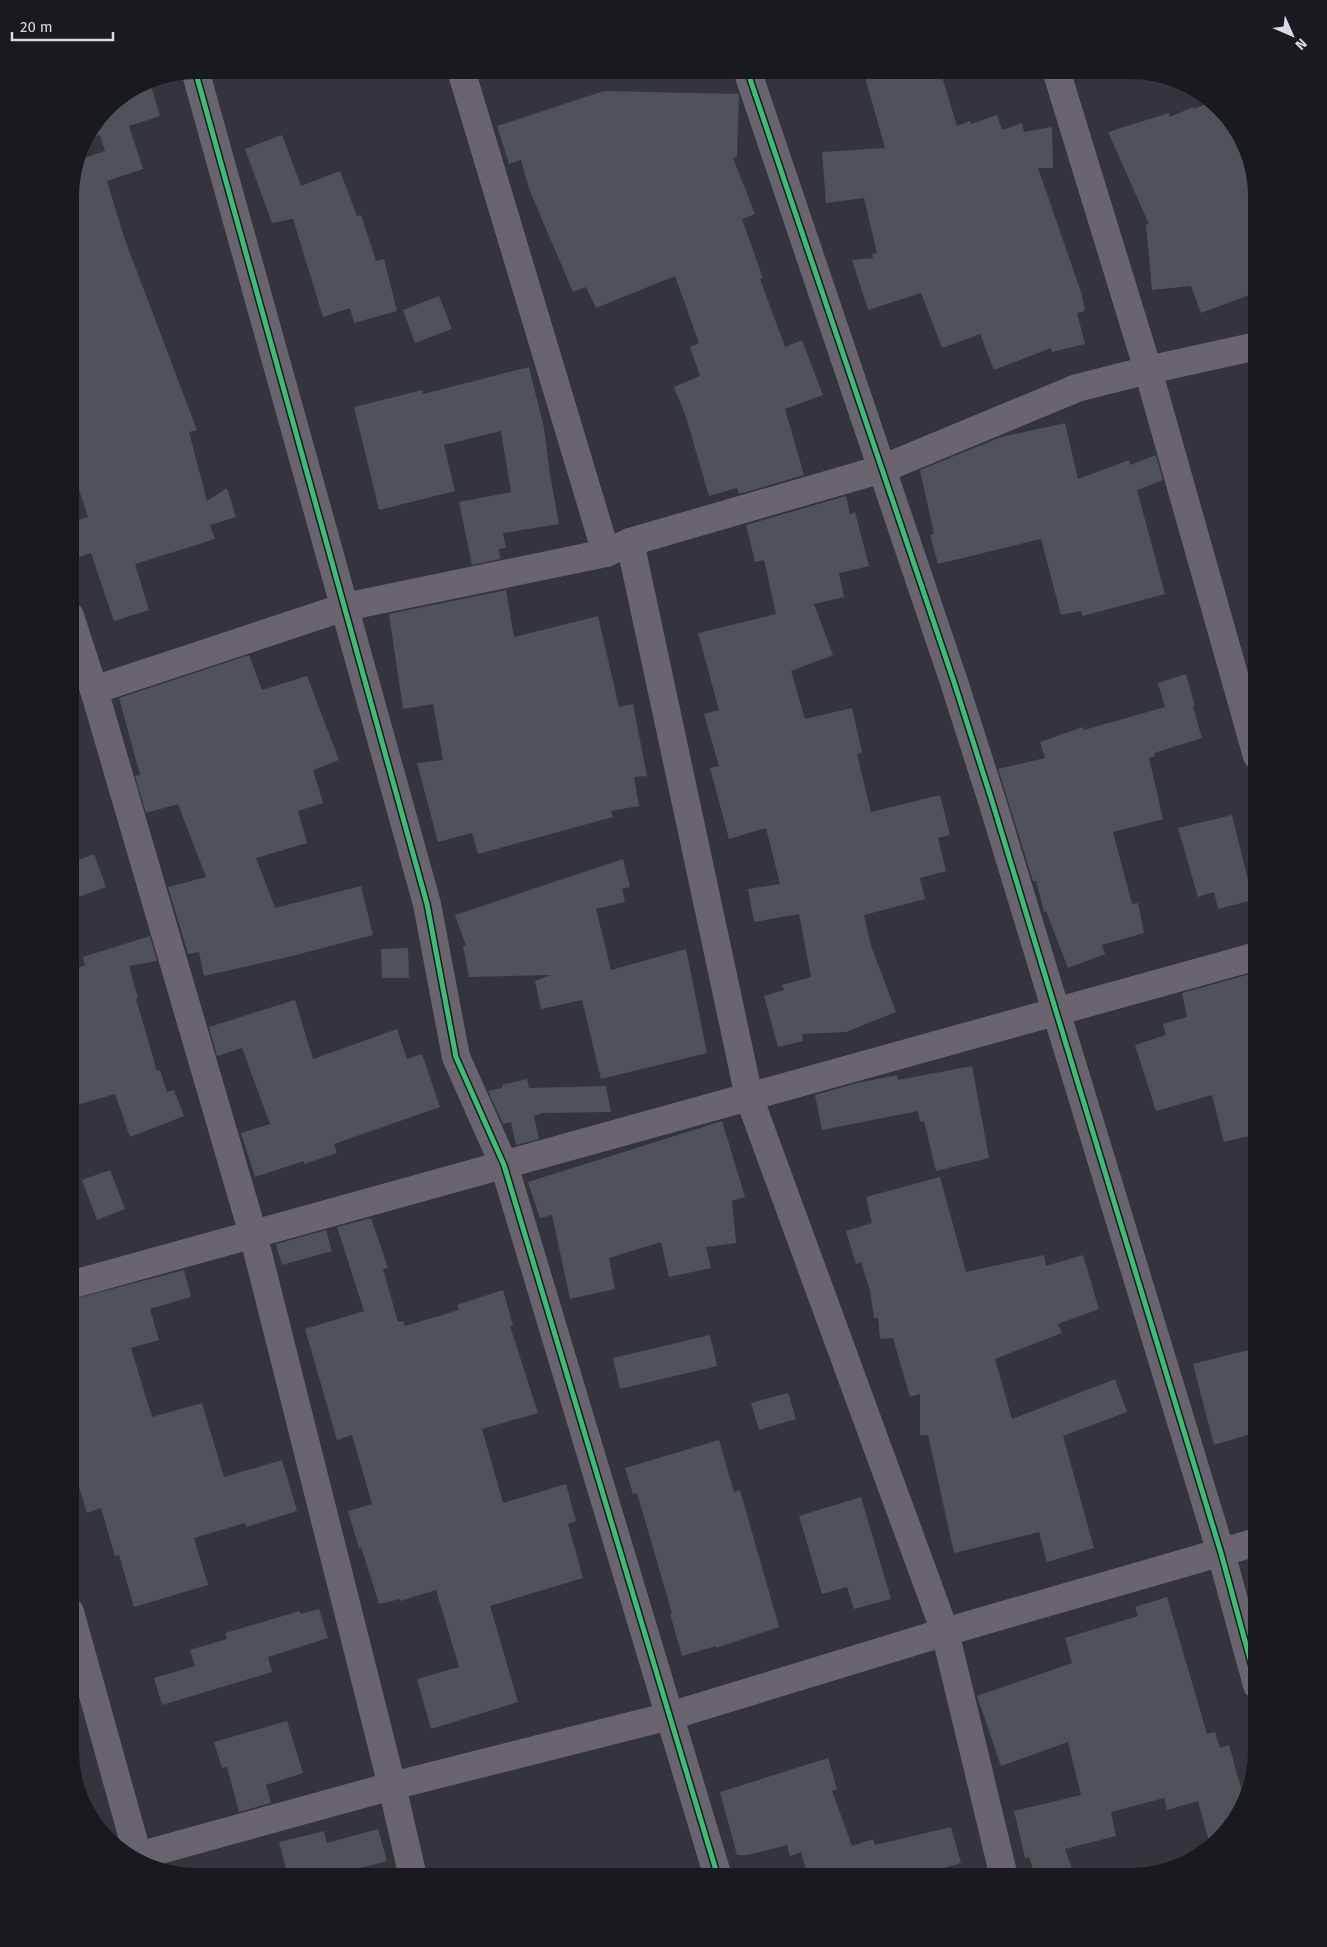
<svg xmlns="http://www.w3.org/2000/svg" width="1327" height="1947" font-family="'Fira Sans',sans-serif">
  <rect width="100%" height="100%" fill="#34343c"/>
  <g fill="#4f5258">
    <path d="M863 70H940L957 126 970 121 971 124 997 115 1002 130 1022 123 1024 132 1052 127 1053 168H1038L1081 292 1085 311 1077 313 1085 344 1052 352 1051 348 994 370 980 334 942 348 921 293 868 310 852 260 873 258 872 254 877 253 864 198 826 203 822 152 885 148Z"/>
    <path d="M149 79 160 116 129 126 143 169 107 181 125 240 197 430 189 432 207 501 227 488 236 517 210 525 215 539 135 564 149 610 114 621 91 553 70 560V523L88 517 70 462V188L78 160 105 151 100 135 83 140 107 107Z"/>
    <path d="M604 91 739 94 737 157 733 158 755 214 742 219 763 278 760 279 785 347 802 340 823 395 785 409 804 475 739 494 737 488 709 496 686 417 674 387 700 376 690 347 699 343 675 276 596 308 586 287 573 292 529 189 521 160 509 164 497 126Z"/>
    <path d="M1211 102 1240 133 1257 196V292L1201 313 1191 286 1152 290 1146 224H1149L1108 132 1169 113 1170 117 1193 107 1194 109Z"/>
    <path d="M282 135 301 186 340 171 357 216 361 215 376 261 384 259 397 311 354 323 350 308 323 317 293 219 272 223 245 149Z"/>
    <path d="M439 296 452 329 415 343 403 310Z"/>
    <path d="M529 367 544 428 550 474 559 524 503 533 506 548 499 549 500 559 472 565 459 502 511 492 501 431 444 445 455 491 379 510 354 407 422 390 423 394Z"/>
    <path d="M1065 423 1078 479 1129 460 1130 465 1156 455 1163 480 1137 490 1165 594 1083 616 1081 611 1061 615 1041 539 938 564 930 535 934 534 920 470 1001 437Z"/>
    <path d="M846 496 850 514 855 512 869 566 839 573 844 597 814 604 833 655 791 671 805 719 852 708 862 752 857 754 871 812 940 795 950 835 938 838 946 871 920 878 925 899 864 915 871 946 896 1012 846 1032 802 1034 803 1041 778 1047 764 996 784 990 782 985 811 977 799 914 754 922 748 889 780 884 766 828 729 839 710 768 719 766 704 714 719 710 698 633 776 614 764 560 755 562 746 525Z"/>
    <path d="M506 590 514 637 598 616 619 707 633 704 647 776 634 777 639 806 611 811 613 817 478 854 472 833 438 842 417 763 443 760 433 704 403 709 389 614Z"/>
    <path d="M249 655 262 690 307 676 339 760 313 770 323 803 298 811 307 843 256 858 275 908 361 886 373 935 284 958 204 976 199 952 188 954 168 887 206 877 178 804 146 813 135 776 140 775 119 698Z"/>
    <path d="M1186 674 1195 706 1193 707 1202 738 1154 753 1155 756 1149 758 1163 819 1113 832 1132 904 1138 903 1144 933 1102 945 1105 954 1068 968 1046 911 1044 912 1036 881H1033L998 769 1045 758 1040 742 1083 727 1084 730 1165 707 1158 683Z"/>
    <path d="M1232 815 1253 900 1218 909 1214 892 1198 897 1178 828Z"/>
    <path d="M94 854 106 887 70 900V863Z"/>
    <path d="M623 859 630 887 622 889 625 902 596 909 611 970 686 949 707 1053 601 1079 582 1000 541 1009 535 981 551 975 469 977 463 946H466L455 915Z"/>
    <path d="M150 936 157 961 129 966 138 998 136 999 157 1071 160 1070 167 1092 174 1090 184 1116 130 1137 115 1094 70 1107V971L85 965 83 957Z"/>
    <path d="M408 948 409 978H382L381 949Z"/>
    <path d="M1257 972V1134L1224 1142 1212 1095 1156 1111 1135 1045 1166 1035 1163 1024 1187 1017 1182 993Z"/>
    <path d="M295 1000 313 1059 397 1029 407 1059 422 1054 440 1107 334 1144 337 1153 304 1164V1161L255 1177 241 1133 270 1124 242 1048 217 1056 209 1027Z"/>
    <path d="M972 1066 989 1158 936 1171 924 1121 920 1122 918 1111 822 1130 815 1095 857 1083 897 1075 898 1080Z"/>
    <path d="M527 1079 529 1088 606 1086 611 1112 542 1113 534 1116 539 1139 516 1145 511 1122 503 1124 488 1091 502 1088V1085Z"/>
    <path d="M722 1121 745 1197 732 1201 736 1243 706 1247 711 1268 669 1277 661 1242 609 1258 615 1289 570 1299 552 1215 540 1218 528 1182Z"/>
    <path d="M110 1170 125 1209 97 1220 82 1180Z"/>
    <path d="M940 1177 966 1272 1044 1255 1046 1266 1083 1255 1099 1309 1058 1324 1062 1333 995 1359 1012 1419 1115 1379 1127 1412 1063 1436 1094 1548 1047 1562 1039 1532 954 1553 928 1435H920V1394L910 1397 893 1338 880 1339 878 1318H874L870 1291 861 1262 856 1264 846 1231 872 1223 866 1197Z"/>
    <path d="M371 1218 388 1268 383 1269 398 1322 403 1321 405 1326 459 1310 457 1305 503 1290 513 1325 510 1326 538 1413 482 1429 503 1503 566 1484 576 1521 568 1524 583 1578 490 1606 518 1702 431 1729 417 1679 459 1667 436 1590 400 1601V1599L379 1604 361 1547 359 1548 348 1511 372 1504 352 1435 337 1440 305 1329 364 1311 337 1227Z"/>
    <path d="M326 1230 332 1251 282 1265 276 1244Z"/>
    <path d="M184 1270 191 1297 150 1309 159 1340 131 1348 152 1417 202 1403 224 1477 282 1460 297 1511 246 1527 245 1523 194 1538 208 1585 134 1607 119 1555 115 1556 101 1508 87 1513 76 1477 70 1479V1300Z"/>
    <path d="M710 1335 717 1366 620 1389 613 1358Z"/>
    <path d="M1257 1348V1432L1214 1445 1193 1364Z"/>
    <path d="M788 1393 796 1419 759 1430 751 1403Z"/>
    <path d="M719 1440 734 1492 740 1490 779 1627 716 1648V1646L682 1656 670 1614 672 1613 637 1493 633 1494 625 1468Z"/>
    <path d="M861 1497 891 1599 854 1609 847 1587 822 1594 799 1516Z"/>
    <path d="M1167 1597 1207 1734 1215 1732 1220 1748 1229 1745 1244 1799 1240 1814 1210 1845 1198 1801 1167 1810 1164 1798 1111 1812 1116 1836 1065 1849 1075 1877H1036L1029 1857 1025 1858 1014 1811 1081 1795 1068 1742 1001 1766 977 1696 1072 1663 1065 1638 1138 1616 1135 1607Z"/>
    <path d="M319 1609 328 1638 268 1657 272 1672 162 1705 154 1678 195 1666 190 1650 227 1639 225 1633 300 1611V1614Z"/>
    <path d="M287 1721 303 1773 266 1785 271 1803 239 1812 227 1767 222 1768 214 1742Z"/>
    <path d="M828 1758 837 1789 832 1791 852 1846 873 1839 875 1845 951 1827 961 1863 931 1872 932 1877H808L801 1852 790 1856 787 1845 748 1855H737L720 1792Z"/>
    <path d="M378 1829 387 1861 350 1871 351 1877H288L279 1842 324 1831 327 1843Z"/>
  </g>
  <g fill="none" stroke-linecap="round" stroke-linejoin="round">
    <g stroke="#6a646f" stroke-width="28">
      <path d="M195 70 427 904 456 1057 504 1165 718 1877"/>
      <path d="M461 70 606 553"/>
      <path d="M747 70 954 682 992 801 1221 1553 1257 1685"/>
      <path d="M1056 70 1148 370 1257 756"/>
      <path d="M630 542 749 1097 945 1632 1004 1877"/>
      <path d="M70 616 94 690 253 1234 392 1786 413 1877"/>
      <path d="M94 690 345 607 606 553 630 542 882 469 1077 388 1148 370 1257 346"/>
      <path d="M70 1612 139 1860"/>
      <path d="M131 1858 392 1786 670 1716 945 1632 1257 1542"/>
    </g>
    <path stroke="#6a646f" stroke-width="28" d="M70 1285 1257 956"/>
    <g stroke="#191920" stroke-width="8">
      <g id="cycleway">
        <path d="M195 70 427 904 456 1057 504 1165 718 1877"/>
        <path d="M747 70 954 682 992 801 1221 1553 1257 1685"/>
      </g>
    </g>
    <use href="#cycleway" stroke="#3abd76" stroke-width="5"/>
  </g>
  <path d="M0 0H1327V1947H0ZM196 79H1131A117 117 0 0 1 1248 196V1751A117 117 0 0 1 1131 1868H196A117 117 0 0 1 79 1751V196A117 117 0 0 1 196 79Z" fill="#191920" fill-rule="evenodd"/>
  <g transform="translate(1292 35) rotate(135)" stroke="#191920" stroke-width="4" paint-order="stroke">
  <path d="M0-4L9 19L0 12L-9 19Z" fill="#d9dae4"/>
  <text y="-8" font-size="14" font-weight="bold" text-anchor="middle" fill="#d9dae4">N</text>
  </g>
  <path d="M12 32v8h101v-8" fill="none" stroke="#d9dae4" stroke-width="2.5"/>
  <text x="20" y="32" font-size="15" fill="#d9dae4" stroke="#191920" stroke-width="4" paint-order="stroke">20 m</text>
</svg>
